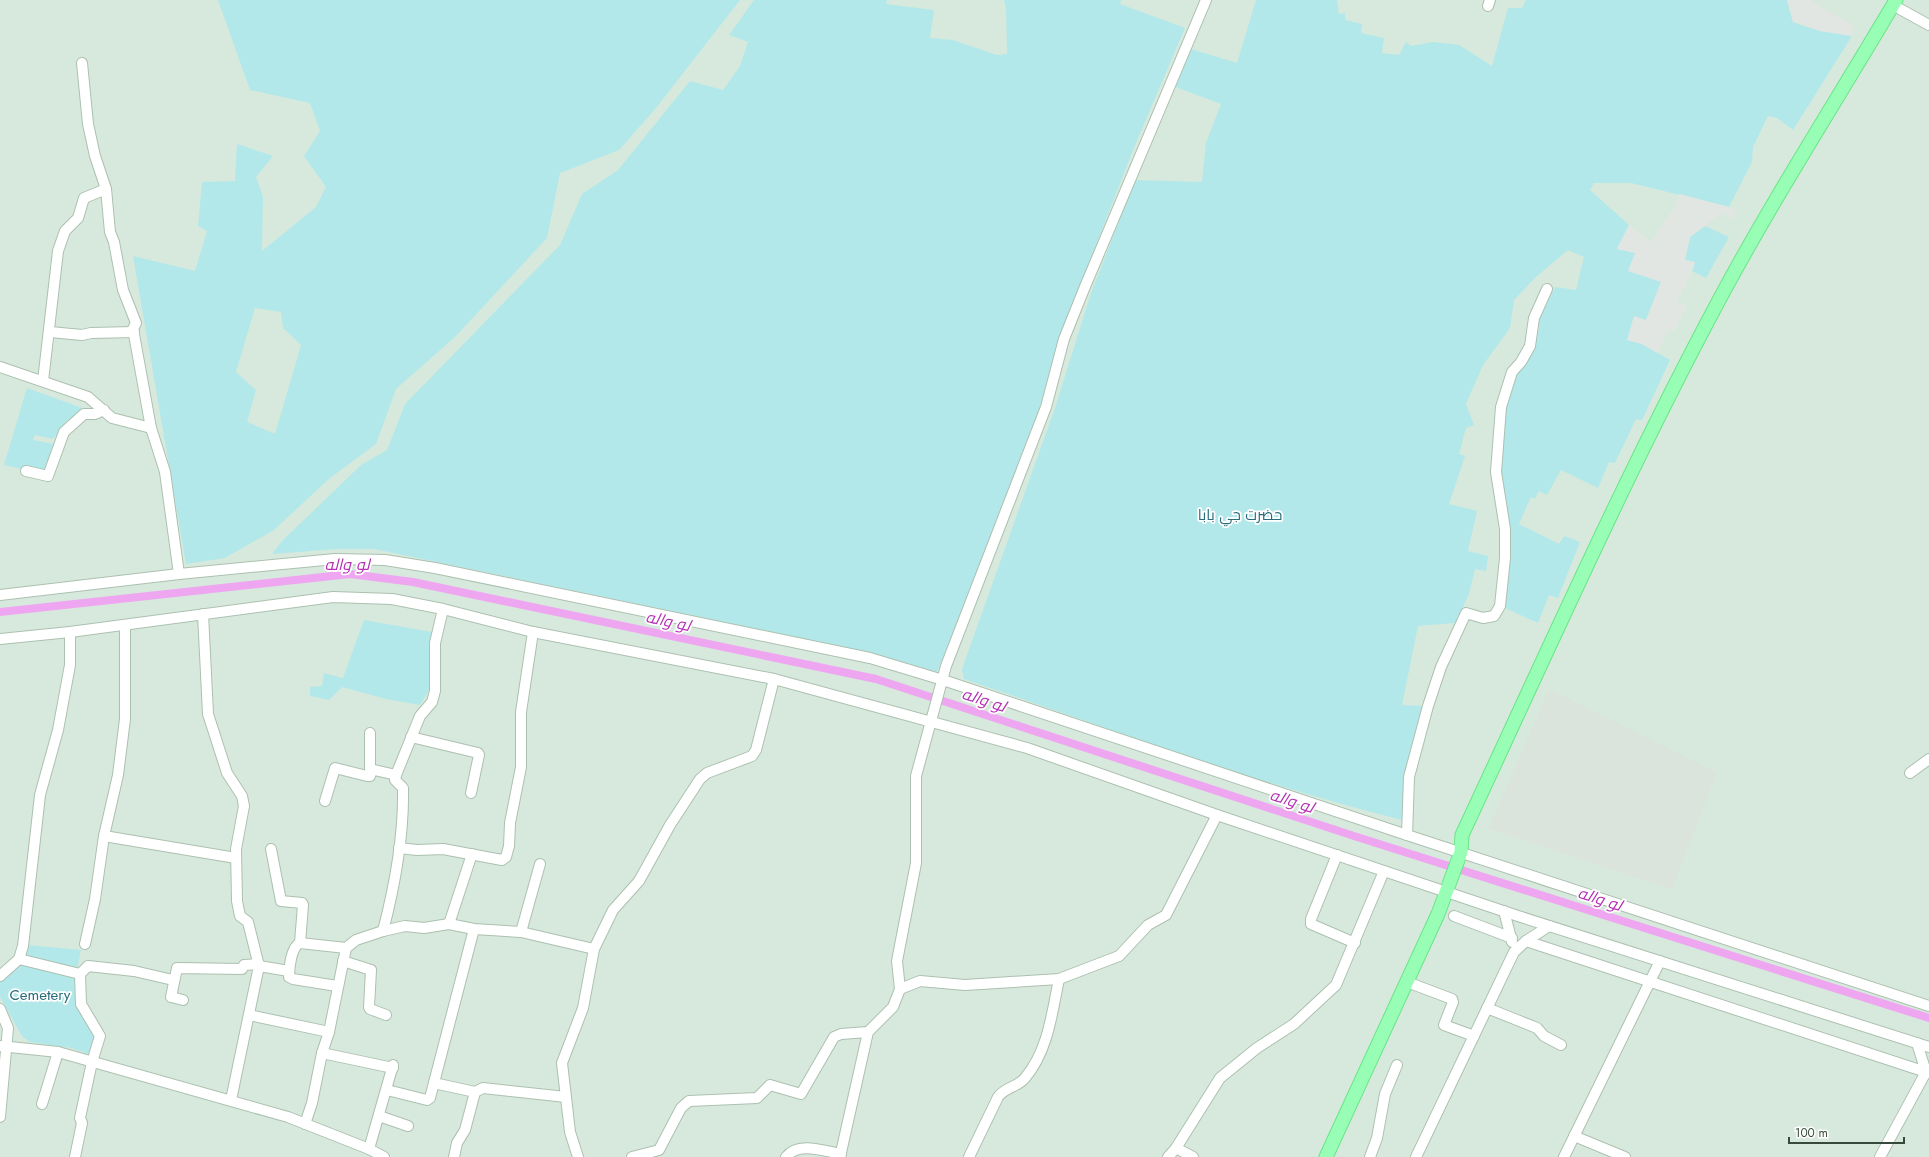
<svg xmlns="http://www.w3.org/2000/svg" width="1929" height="1157" font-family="Jost,Cairo,sans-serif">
  <rect width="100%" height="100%" fill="#e9f5ec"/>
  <rect fill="#d7e9dc" x="0" y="0" width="1929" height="1157"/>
  <path fill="#dbe4dc" d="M1549 689 1717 772 1672 890 1488 829Z"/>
  <g fill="#b2e8e9" fill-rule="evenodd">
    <path d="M218 0H740L656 108 619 150 560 173 547 238 455 337 396 389 376 444 330 478 274 530 225 558 186 564 133 256 195 271 207 231 198 226 202 182 235 181 237 144 273 156 256 177 263 197 262 251 316 207 326 187 304 156 320 131 310 103 250 90ZM255 308 281 312 283 328 301 345 275 434 247 422 256 390 236 372Z"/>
    <path d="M754 0H887L886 4 934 10 930 38 953 40 997 55 1007 54 1006 9 1004 0H1121L1120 4 1185 28 1135 145 1059 340 1040 406 980 565 937 672 869 652 374 549H337L272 554 282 541 361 465 387 450 405 404 560 245 582 194 618 170 690 81 723 90 740 66 748 42 729 35Z"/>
    <path d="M1256 0H1337L1339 14 1345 13V20L1362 24 1361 33 1384 38 1382 53 1399 55 1406 42 1411 46 1433 42 1459 45 1492 66 1508 8H1522L1526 0H1787L1793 22 1820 31 1852 36 1793 130 1777 118 1768 116 1753 147 1752 162 1729 207 1631 183H1594L1590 190 1629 225 1617 249 1636 253 1661 282 1646 320 1627 340 1642 344 1670 360 1642 420 1636 419 1615 463 1609 462 1598 488 1561 470 1547 495 1539 491 1535 499 1531 497 1519 524 1559 544 1564 536 1580 542 1558 598 1549 595 1538 623 1505 608 1508 559 1499 471 1506 409 1512 386 1517 374 1533 349 1539 329V320L1555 287 1576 290 1584 257 1568 250 1536 277 1514 300 1510 328 1483 365 1466 404 1474 425 1466 428 1459 454 1465 456 1449 504 1477 511 1468 551 1488 556 1486 571 1475 569 1469 594 1455 623 1418 626 1402 705 1423 706 1404 777 1402 820C1253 783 1109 728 964 679L962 669 1055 408 1091 293 1135 180 1202 182 1206 143 1221 104 1173 86 1188 48 1237 63Z"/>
    <path d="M1705 226 1729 237 1706 278 1692 271 1695 262 1685 260 1690 237Z"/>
    <path d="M27 388 82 408 79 414 66 421 53 439 35 435 33 440 53 444 45 470 24 466 22 469 4 465Z"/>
    <path d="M364 620 432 632 429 690 420 705 386 699 342 687 329 700 310 696V687L322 686 324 673 343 678Z"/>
    <path d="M27 945 81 950 76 975 98 1037 92 1055 71 1048 30 1042 22 1036 0 997V975L2 968 20 966Z"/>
  </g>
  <g fill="#e1e6e2">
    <path d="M1787 0H1813L1812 2 1853 25 1852 36 1820 31 1793 22Z"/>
    <path d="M1679 194 1737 209 1732 219 1722 213 1690 237 1685 260 1695 262 1690 276 1677 302 1687 306 1674 332 1669 329 1657 353 1642 344 1627 340 1634 316 1646 320 1661 282 1628 271 1635 253 1617 249 1629 225 1651 242 1676 205Z"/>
  </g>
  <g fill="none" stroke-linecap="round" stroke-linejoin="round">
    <path stroke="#efa6f1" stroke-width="8" d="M0 612 350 574 413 582 876 679 1354 836 1929 1018"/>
    <g stroke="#acc0b0" stroke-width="12">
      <g id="minor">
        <path d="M1488 6 1490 0"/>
        <path d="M1900 9 1929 25"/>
        <path d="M82 63 88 124 95 156 106 189 110 232 114 242 123 290 136 323 133 329 151 428 165 472 179 574"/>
        <path d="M50 332 82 335 91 333 134 332"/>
        <path d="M0 367 88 397 112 418 151 428"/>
        <path d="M43 381 58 251 65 231 78 218 84 198 106 189"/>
        <path d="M26 471 48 476 64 432 84 414H95L104 410"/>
        <path d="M0 595 179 574 335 559 385 560 435 568 870 658 943 680 1407 835 1929 1006"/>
        <path d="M203 614 208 714 227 773 242 796 244 806 236 849 237 901 240 916 248 922 259 966 231 1100"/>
        <path d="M0 639 70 632 333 597 392 599 443 609 533 632 774 679 1027 748 1217 815 1518 916 1929 1047"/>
        <path d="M370 733V769L396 775"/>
        <path d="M411 737 478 753 479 755 471 793"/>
        <path d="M1910 773 1929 759"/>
        <path d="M325 801 335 768 367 776H370L372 770"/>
        <path d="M1407 835 1409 777 1428 706 1441 667 1466 613 1483 618 1494 616 1500 606 1505 558V529L1496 472 1501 407 1512 372 1521 362 1530 346 1534 318 1547 289"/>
        <path d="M104 836 236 858"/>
        <path d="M399 848 417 850 443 849 502 860 506 857 509 846 510 823 521 767V712L533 632"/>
        <path d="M271 849 281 901 302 903 303 905 300 943"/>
        <path d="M1337 855 1311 919V924L1355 943"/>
        <path d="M1504 911 1512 942"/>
        <path d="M1454 916 1512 938"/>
        <path d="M449 924 472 854"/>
        <path d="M383 931C395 885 404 836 403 788L395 780 396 775 420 716 432 702 435 691V643L443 609"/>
        <path d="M521 932 594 949"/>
        <path d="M1526 941 1929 1073"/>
        <path d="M85 944 95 899 104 836 118 775 125 719V625"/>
        <path d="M19 959 80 974 88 966 134 971 173 980"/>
        <path d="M343 961 371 970 369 1007 370 1009 386 1015"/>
        <path d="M259 966 289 971"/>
        <path d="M0 976 19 959 23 946 40 795 58 730 70 665V632"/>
        <path d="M1407 982 1452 999 1453 1002 1444 1025 1474 1036"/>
        <path d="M337 986 293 979 289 977C289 968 291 947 300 943L346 948"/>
        <path d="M900 989 920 981 965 985 1059 979 1119 956 1148 925 1166 915 1217 815"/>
        <path d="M183 1000 171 997 177 968 242 969 244 965 259 964"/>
        <path d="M1487 1008 1537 1028 1544 1036 1561 1045"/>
        <path d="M0 1009 8 1028 0 1117"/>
        <path d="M249 1015 329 1032"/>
        <path d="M1917 1043 1926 1072"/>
        <path d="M0 1046 58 1052 288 1117 369 1149 384 1157"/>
        <path d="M322 1053 393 1068"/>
        <path d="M434 1083 475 1092 483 1088 566 1097"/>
        <path d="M387 1090 427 1100 430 1098 474 929"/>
        <path d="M42 1104 58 1052"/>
        <path d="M379 1116 408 1126"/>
        <path d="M305 1124 312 1103 322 1053 329 1032 346 948 356 940 383 931 405 926 424 928 449 924 474 929 521 932 540 864"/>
        <path d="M1574 1136 1625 1157"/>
        <path d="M1176 1148 1193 1157"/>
        <path d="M369 1149 393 1065"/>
        <path d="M75 1157 82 1123 80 1118 92 1062 100 1036 81 1004 80 974"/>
        <path d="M454 1157 457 1143 465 1130 475 1092"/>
        <path d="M578 1157 570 1132 562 1063 583 1008 594 949 613 910 639 881 670 825 700 779 707 773 752 756 756 750 774 679"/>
        <path d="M632 1157 659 1150 681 1108 689 1101 757 1098 770 1085 801 1094 834 1037 841 1034 868 1032"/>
        <path d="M786 1157C798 1141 824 1151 841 1154"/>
        <path d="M840 1157 868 1032 893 1007 900 989 897 961 916 863V776L946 666 1046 407 1064 339 1084 289 1206 0"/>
        <path d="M969 1157 998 1097C1005 1087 1018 1087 1025 1078 1048 1051 1052 1013 1059 979"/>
        <path d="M1168 1157 1176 1148 1220 1078 1257 1048 1294 1024 1336 985 1384 871"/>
        <path d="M1370 1157 1377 1138 1385 1094 1397 1065"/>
        <path d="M1416 1157 1514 952 1526 941 1549 926"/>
        <path d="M1564 1157 1660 961"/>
        <path d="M1880 1157 1926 1072 1929 1069"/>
      </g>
    </g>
    <g stroke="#67e588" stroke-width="15">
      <path id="major" d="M1326 1157 1438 914 1461 852 1462 835C1545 657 1625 476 1718 302 1773 199 1837 100 1896 0"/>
    </g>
    <use href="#minor" stroke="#fff" stroke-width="10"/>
    <use href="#major" stroke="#98feb5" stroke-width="13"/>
  </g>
  <g text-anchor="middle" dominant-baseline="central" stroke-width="3.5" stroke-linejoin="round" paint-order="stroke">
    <g font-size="15" fill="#296c7b" stroke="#fff">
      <text x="1240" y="515">حضرت جي بابا</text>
      <text x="40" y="995">Cemetery</text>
    </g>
    <g font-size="16" font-style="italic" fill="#b42fb6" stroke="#fff">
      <text x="347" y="564">لو واله</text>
      <text transform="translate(668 621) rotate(12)">لو واله</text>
      <text transform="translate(984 700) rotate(18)">لو واله</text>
      <text transform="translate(1292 801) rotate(18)">لو واله</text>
      <text transform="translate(1600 899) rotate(18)">لو واله</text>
    </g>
  </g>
  <path d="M1789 1137v6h115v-6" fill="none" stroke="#37493a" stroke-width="2"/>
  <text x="1795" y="1137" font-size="12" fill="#37493a" stroke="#ffffff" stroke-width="3" paint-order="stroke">100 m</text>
</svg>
